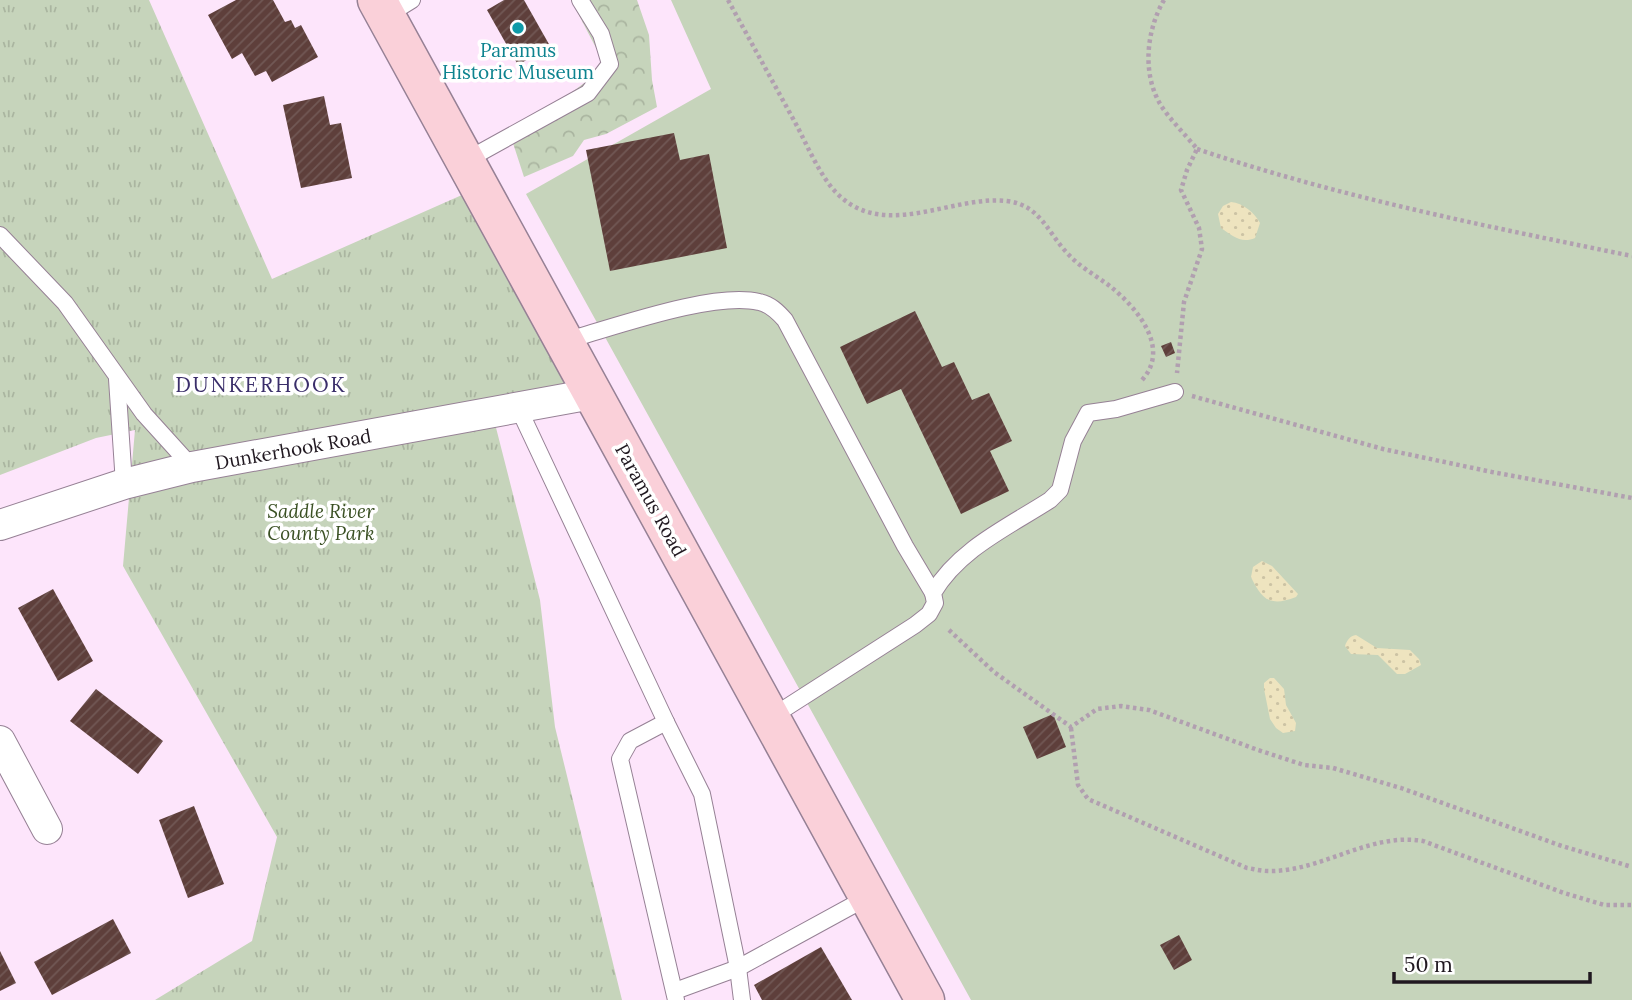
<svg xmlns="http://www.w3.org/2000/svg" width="1632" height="1000" font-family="Lora,serif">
  <defs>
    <pattern id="forest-crowns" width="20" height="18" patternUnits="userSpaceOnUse" patternTransform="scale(1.75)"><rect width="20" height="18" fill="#c6d4bb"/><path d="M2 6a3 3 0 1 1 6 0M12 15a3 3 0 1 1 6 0" fill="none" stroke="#aab5a0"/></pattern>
    <pattern id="sand-dots" width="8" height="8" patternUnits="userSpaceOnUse" patternTransform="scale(1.75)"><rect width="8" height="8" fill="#eee4bf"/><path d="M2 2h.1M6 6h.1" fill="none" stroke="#ccc3a4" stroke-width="1.8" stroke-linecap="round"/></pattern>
    <pattern id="park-tufts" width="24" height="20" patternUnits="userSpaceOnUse" patternTransform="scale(1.75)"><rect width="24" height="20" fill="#c6d4bb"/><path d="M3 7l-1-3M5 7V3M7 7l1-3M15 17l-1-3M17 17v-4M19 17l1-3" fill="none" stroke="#aab5a0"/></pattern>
    <pattern id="building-hatch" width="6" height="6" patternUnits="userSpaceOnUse" patternTransform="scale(1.75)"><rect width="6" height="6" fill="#5e3f3b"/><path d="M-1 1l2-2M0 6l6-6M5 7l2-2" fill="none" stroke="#715855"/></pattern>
  </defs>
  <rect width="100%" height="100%" fill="#fde5fb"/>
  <path fill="#c6d4bb" d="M671 0H1632V1000H971L526 194 711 89Z"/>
  <path fill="url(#forest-crowns)" d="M571 0H637L649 35 652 80 657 107 606 134 584 140 573 156 524 177 511 137 606 67Z"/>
  <g fill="url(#sand-dots)">
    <path d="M1231 202C1243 203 1255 213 1260 223L1255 238C1241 244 1233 236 1221 228L1218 214 1223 206Z"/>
    <path d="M1262 561 1272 566 1298 594 1296 597C1270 607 1262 600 1251 577L1253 567Z"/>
    <path d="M1356 635 1377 648 1410 650 1419 659 1421 665 1405 674H1397L1378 655 1351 654 1345 646C1347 640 1350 636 1356 635Z"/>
    <path d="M1270 678H1274L1284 689 1286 705 1296 723 1295 731 1283 733 1276 728 1270 719 1264 689V683Z"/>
  </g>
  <path fill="url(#park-tufts)" d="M0 0H149L272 279 480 187 592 394 492 412 540 600 555 727 622 1000H155L252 941 277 837 123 566 135 430 96 438 0 475Z"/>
  <g fill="url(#building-hatch)">
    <path d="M236 0H273L285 22 291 20 295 28 301 25 318 57 272 82 266 71 255 76 242 53 232 59 208 15Z"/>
    <path d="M504 0H524L550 46 518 65 487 10Z"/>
    <path d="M324 96 330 125 341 123 352 178 301 188 283 105Z"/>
    <path d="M674 133 680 160 709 154 727 248 610 271 586 150Z"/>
    <path d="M915 311 942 367 954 362 972 400 989 393 1012 441 990 451 1009 491 961 514 901 389 867 404 840 347Z"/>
    <path d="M1171 342 1175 353 1166 357 1161 346Z"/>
    <path d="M53 589 93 661 58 681 18 608Z"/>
    <path d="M96 689 163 741 138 774 70 721Z"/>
    <path d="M1053 714 1066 747 1037 759 1023 727Z"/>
    <path d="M194 806 224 884 188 898 159 820Z"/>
    <path d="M113 919 131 953 52 995 34 962Z"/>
    <path d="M1179 935 1192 960 1174 970 1160 945Z"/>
    <path d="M821 947 852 1000H762L754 985Z"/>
    <path d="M0 951 16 983 0 991Z"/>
  </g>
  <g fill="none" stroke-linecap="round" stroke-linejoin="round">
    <g stroke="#968195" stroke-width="18">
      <g id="service">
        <path d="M386 16 412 0"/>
        <path d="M465 161 588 93 610 64 601 34 580 0"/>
        <path d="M0 235 65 303 144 414 192 467"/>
        <path d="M564 341C612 328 713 291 759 302 770 304 778 312 785 320L905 546 933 593"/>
        <path d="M117 379 124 484"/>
        <path d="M518 407 666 722 702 794 738 968 742 1000"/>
        <path d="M770 718 915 625 929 614 935 603 933 593C959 549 1008 527 1050 500L1060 490 1073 441 1088 413 1116 409 1175 392"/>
        <path d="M666 722 630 741 620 759 676 1000"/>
        <path d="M675 991 738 968 868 897"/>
      </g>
    </g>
    <g stroke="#968195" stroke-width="32">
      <g id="minor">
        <path d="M0 525 124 484 192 467 592 394"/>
        <path d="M0 741 47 829"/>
      </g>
    </g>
    <g stroke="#968195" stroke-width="41">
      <path id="secondary" d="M377 0 925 1000"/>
    </g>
    <g stroke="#b19fb0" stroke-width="4.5" stroke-dasharray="3.5 3.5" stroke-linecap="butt">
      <path d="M728 0C751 42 774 84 797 126 808 147 823 183 842 198 889 238 954 195 1007 201 1041 205 1048 234 1069 255 1081 268 1097 276 1111 287 1137 308 1171 348 1142 380"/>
      <path d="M1164 0C1147 29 1142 71 1159 102 1168 118 1185 134 1197 149L1187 170 1181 190 1199 228 1202 249 1184 302 1177 373"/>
      <path d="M1197 149C1339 197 1485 226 1632 256"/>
      <path d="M1192 396 1383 449 1492 472 1632 498"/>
      <path d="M949 630 994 672 1071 727 1097 709 1121 706 1149 710 1258 750 1304 765 1333 768 1401 788 1559 845 1632 867"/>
      <path d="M1071 728 1078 785 1088 799 1247 868C1254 869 1261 871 1268 871 1322 872 1369 832 1423 841L1564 893 1604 905H1632"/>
    </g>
    <use href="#service" stroke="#fff" stroke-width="16"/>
    <use href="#minor" stroke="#fff" stroke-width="30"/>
    <use href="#secondary" stroke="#fad0d9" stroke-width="38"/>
  </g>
  <circle fill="#0f9aa8" stroke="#fff" stroke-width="2.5" cx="518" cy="28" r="7"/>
  <g text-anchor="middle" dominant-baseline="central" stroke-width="7" stroke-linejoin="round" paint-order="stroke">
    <g font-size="19" fill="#0d838f" stroke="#fff">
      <text x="518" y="50">Paramus<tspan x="518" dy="22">Historic Museum</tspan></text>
    </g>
    <g font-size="19" fill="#201820" stroke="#fff">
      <text transform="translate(293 449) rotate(-10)">Dunkerhook Road</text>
      <text transform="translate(651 500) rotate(61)">Paramus Road</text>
    </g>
    <g font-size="19" font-style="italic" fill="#3a5023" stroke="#fff">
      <text x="321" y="511">Saddle River<tspan x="321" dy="22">County Park</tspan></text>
    </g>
    <g font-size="21" letter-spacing="2" fill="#3a2e6a" stroke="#fff">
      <text x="261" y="384">DUNKERHOOK</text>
    </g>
  </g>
  <path d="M1394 972v10h196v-10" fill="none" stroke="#201820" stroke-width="3.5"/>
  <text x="1404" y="972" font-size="21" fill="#201820" stroke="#ffffff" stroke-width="5" paint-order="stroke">50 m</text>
</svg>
